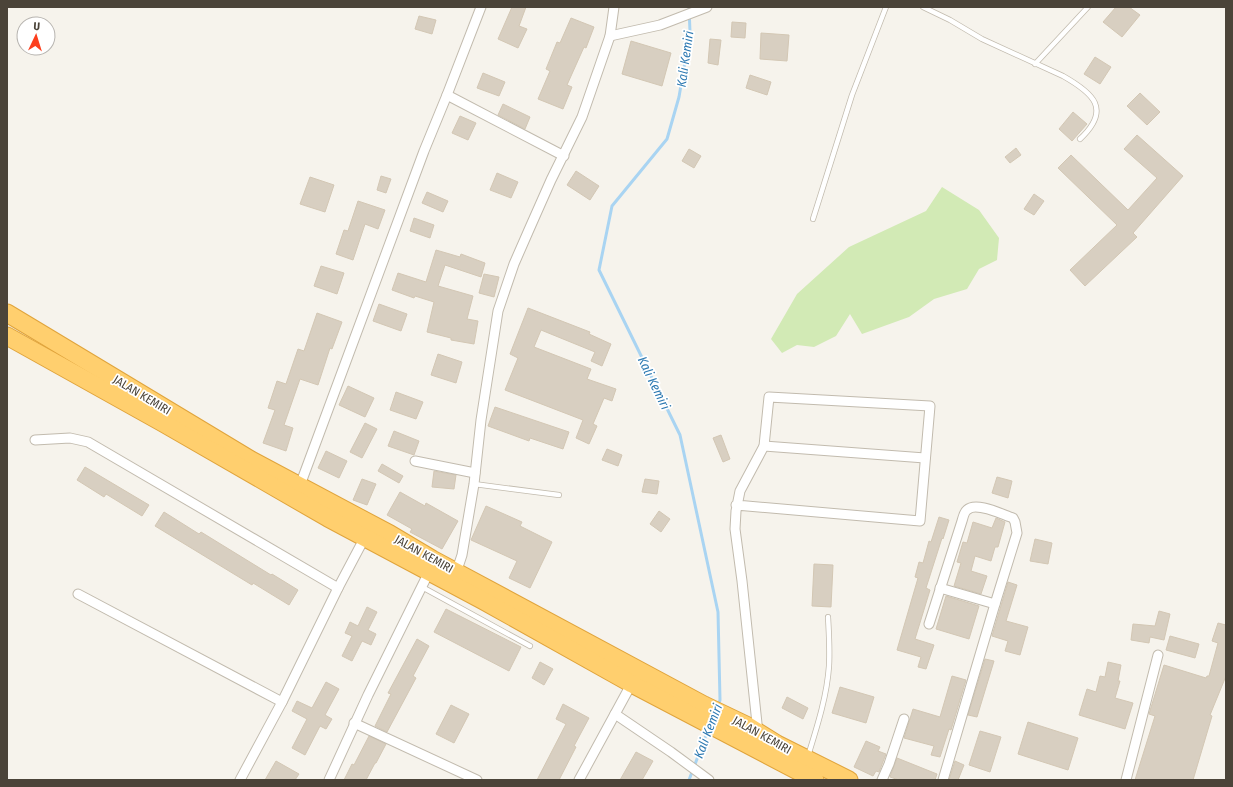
<svg xmlns="http://www.w3.org/2000/svg" width="1233" height="787" font-family="'Fira Sans Condensed',sans-serif">
  <rect width="100%" height="100%" fill="#f6f3ec"/>
  <path fill="#d2eab5" d="M942 187 979 210 999 238 997 260 979 269 967 289 934 299 909 317 862 334 850 314 836 336 814 347 797 345 782 353 771 339 797 294 849 247 926 211Z"/>
  <g fill="none" stroke-linecap="round" stroke-linejoin="round">
    <g stroke="#a9d4f2" stroke-width="3">
      <path d="M689 7 690 32 679 97 667 139 612 206 599 270 680 435 718 612 720 700 718 706"/>
      <path d="M689 780 708 730"/>
    </g>
  </g>
  <g fill="#d8cfc1" stroke="#d3c7b4">
    <path d="M512 7H526L519 26 527 29 518 48 498 39Z"/>
    <path d="M1116 7H1129L1140 15 1122 37 1103 22Z"/>
    <path d="M419 16 436 20 432 34 415 29Z"/>
    <path d="M571 18 594 27 586 48 584 47 567 85 572 87 563 109 538 99 550 71 546 69 557 42 560 43Z"/>
    <path d="M732 22 746 23 745 38 731 37Z"/>
    <path d="M761 33 789 35 787 61 760 59Z"/>
    <path d="M710 39 721 40 718 65 708 63Z"/>
    <path d="M631 41 671 53 662 86 622 74Z"/>
    <path d="M1095 57 1111 67 1100 84 1084 74Z"/>
    <path d="M483 73 505 82 499 96 477 88Z"/>
    <path d="M750 75 771 82 767 95 746 88Z"/>
    <path d="M1140 93 1160 112 1147 125 1127 106Z"/>
    <path d="M503 104 530 117 525 129 498 115Z"/>
    <path d="M1073 112 1087 124 1072 141 1059 129Z"/>
    <path d="M460 116 476 123 468 140 452 133Z"/>
    <path d="M1137 135 1183 176 1133 233 1137 237 1085 286 1070 270 1117 225 1058 168 1071 155 1128 210 1157 178 1124 149Z"/>
    <path d="M1016 148 1021 155 1010 163 1005 157Z"/>
    <path d="M689 149 701 156 694 168 682 161Z"/>
    <path d="M576 171 599 186 590 200 567 185Z"/>
    <path d="M497 173 518 182 511 198 490 190Z"/>
    <path d="M381 176 391 179 386 193 377 190Z"/>
    <path d="M310 177 334 185 325 212 300 204Z"/>
    <path d="M427 192 448 201 443 212 422 203Z"/>
    <path d="M1034 194 1044 201 1034 215 1024 209Z"/>
    <path d="M358 201 385 210 378 229 365 224 353 260 336 254 344 230 348 231Z"/>
    <path d="M414 218 434 225 430 238 410 231Z"/>
    <path d="M436 250 460 257 461 254 485 263 481 277 445 265 438 286 473 296 467 319 478 321 474 344 451 340V338L427 332 434 302 415 296 414 298 392 290 398 273 426 282Z"/>
    <path d="M321 266 344 273 337 294 314 286Z"/>
    <path d="M484 274 499 277 494 297 479 293Z"/>
    <path d="M379 304 407 314 401 331 373 321Z"/>
    <path d="M528 308 590 332 589 334 611 344 602 366 591 361 595 352 541 330 534 347 591 369 587 379 616 389 612 401 604 398 593 424 597 426 589 444 576 438 583 420 505 390 518 358 510 354Z"/>
    <path d="M317 313 342 322 332 349 330 348 318 385 300 379 284 425 293 428 286 451 263 443 275 410 268 408 277 381 286 384 298 349 304 351Z"/>
    <path d="M438 354 462 362 456 383 431 375Z"/>
    <path d="M348 386 374 398 365 417 339 405Z"/>
    <path d="M396 392 423 402 416 419 390 410Z"/>
    <path d="M495 407 569 432 563 449 530 438 529 441 488 426Z"/>
    <path d="M365 423 377 429 362 458 350 452Z"/>
    <path d="M394 431 419 441 414 455 388 446Z"/>
    <path d="M721 435 730 459 723 462 713 438Z"/>
    <path d="M607 449 622 455 618 466 602 460Z"/>
    <path d="M326 451 347 461 339 478 318 468Z"/>
    <path d="M382 464 403 476 399 483 378 471Z"/>
    <path d="M85 467 149 505 142 516 106 494 104 497 77 480Z"/>
    <path d="M434 471 456 475 454 489 432 487Z"/>
    <path d="M997 477 1012 481 1008 498 992 493Z"/>
    <path d="M362 479 376 484 367 505 353 500Z"/>
    <path d="M645 479 659 481 657 494 642 492Z"/>
    <path d="M400 492 425 506 426 503 458 521 442 549 410 532 412 529 387 515Z"/>
    <path d="M486 506 522 522 520 526 552 542 530 588 509 578 517 561 471 540Z"/>
    <path d="M659 511 670 519 661 532 650 524Z"/>
    <path d="M164 512 199 534 201 532 271 575 272 574 298 590 289 605 253 583 252 585 155 526Z"/>
    <path d="M939 517 949 520 943 539 942 538 926 588 930 590 915 639 934 645 926 669 918 667 921 657 897 650 918 578 915 577 919 562 923 563 929 541 931 542Z"/>
    <path d="M996 518 1005 522 998 547H995L991 561 975 556 971 571 987 576 981 594 954 586 961 563 957 562 963 542 967 543 973 522 992 528Z"/>
    <path d="M1035 539 1052 543 1048 564 1030 561Z"/>
    <path d="M814 564 833 565 831 607 812 606Z"/>
    <path d="M1008 582 1017 585 1006 621 1028 627 1020 655 1005 651 1008 641 992 636Z"/>
    <path d="M946 596 979 606 969 639 936 629Z"/>
    <path d="M367 607 377 612 368 630 376 634 371 645 362 641 352 661 342 656 352 636 345 633 350 622 358 626Z"/>
    <path d="M446 609 521 647 509 671 434 632Z"/>
    <path d="M1159 611 1170 614 1164 640 1150 637 1149 643 1131 640 1133 624 1155 626Z"/>
    <path d="M1218 623 1226 625V676L1210 715 1212 716 1193 780H1135L1155 716 1149 714 1164 665 1206 678 1207 676H1209L1218 643 1212 641Z"/>
    <path d="M1170 636 1199 644 1195 658 1166 650Z"/>
    <path d="M417 639 429 646 413 676 416 678 387 732 375 726 391 694 388 693Z"/>
    <path d="M985 659 994 661 977 717 968 715Z"/>
    <path d="M540 662 553 669 544 685 532 678Z"/>
    <path d="M1108 662 1121 665 1118 681H1120L1115 698 1133 703 1125 729 1079 715 1087 689 1096 692 1100 676 1105 677Z"/>
    <path d="M952 676 966 680 951 730 949 729 940 757 931 755 934 746 904 738 913 709 940 717Z"/>
    <path d="M326 682 339 689 325 715 332 719 326 729 320 726 305 755 292 748 307 719 292 711 297 701 312 708Z"/>
    <path d="M840 687 874 697 866 723 832 713Z"/>
    <path d="M787 697 808 708 803 719 782 708Z"/>
    <path d="M563 704 589 718 574 746 576 747 559 780H537L566 724 556 719Z"/>
    <path d="M451 705 469 714 454 743 436 734Z"/>
    <path d="M1028 722 1078 738 1068 770 1018 754Z"/>
    <path d="M980 731 1001 737 990 772 969 765Z"/>
    <path d="M369 736 386 744 376 763H375L366 780H344L352 764 354 765Z"/>
    <path d="M866 741 880 747 878 751 886 754 879 772 876 771 873 776 854 767Z"/>
    <path d="M636 752 653 761 642 780H620Z"/>
    <path d="M897 758 937 774 935 780H899L890 777Z"/>
    <path d="M276 761 299 774 295 780H265Z"/>
    <path d="M955 761 964 765 958 780H949Z"/>
  </g>
  <g fill="none" stroke-linecap="round" stroke-linejoin="round">
    <g stroke="#c2bbae" stroke-width="6">
      <g id="lane">
        <path d="M923 7 950 20 982 39 1063 76C1093 93 1112 109 1080 139"/>
        <path d="M1035 64 1088 7"/>
        <path d="M813 219 852 95 886 7"/>
        <path d="M474 484 559 495"/>
        <path d="M422 587 530 646"/>
        <path d="M808 756C817 727 827 696 829 666 830 650 829 634 828 617"/>
      </g>
    </g>
    <g stroke="#c2bbae" stroke-width="11">
      <g id="street">
        <path d="M610 36 660 25 707 7"/>
        <path d="M447 95 564 156"/>
        <path d="M35 440 70 438 88 442 338 588"/>
        <path d="M764 446 925 458"/>
        <path d="M415 461 475 473"/>
        <path d="M299 488 424 151 447 95 481 7"/>
        <path d="M736 505 920 521 930 406 769 397 764 446 740 491 736 511 735 529 742 581 758 733"/>
        <path d="M455 576 462 555 474 484 481 420 498 311 514 264 528 232 551 180 582 117 610 36 614 7"/>
        <path d="M940 588 995 604"/>
        <path d="M78 594 282 702"/>
        <path d="M929 624 962 521C963 518 964 512 967 510 976 501 1003 515 1013 518L1015 522 1017 533 995 604 943 780"/>
        <path d="M615 714 671 752 709 780"/>
        <path d="M354 723 477 780"/>
        <path d="M240 780 282 702 338 588 365 537"/>
        <path d="M329 780 368 695 429 572"/>
        <path d="M579 780 633 681"/>
        <path d="M882 780 889 764 904 719"/>
        <path d="M1126 780 1158 655"/>
      </g>
    </g>
    <g stroke="#e0a43c" stroke-width="19">
      <g id="highway">
        <path d="M7 313 251 460 390 534 432 559 704 705 748 726 777 744 849 780"/>
        <path d="M7 336 163 423 328 518 482 600 632 684 815 780"/>
      </g>
    </g>
    <use href="#lane" stroke="#fff" stroke-width="4.5"/>
    <use href="#street" stroke="#fff" stroke-width="9"/>
    <use href="#highway" stroke="#ffcf6e" stroke-width="17"/>
  </g>
  <g text-anchor="middle" dominant-baseline="central" stroke-width="3.5" stroke-linejoin="round" paint-order="stroke">
    <g font-size="12" fill="#4b4439" stroke="#fff">
      <text transform="translate(142 395) rotate(31)">JALAN KEMIRI</text>
      <text transform="translate(424 554) rotate(29)">JALAN KEMIRI</text>
      <text transform="translate(762 735) rotate(29)">JALAN KEMIRI</text>
    </g>
    <g font-size="13" font-style="italic" fill="#2e7ab2" stroke="#fff">
      <text transform="translate(685 59) rotate(-82)">Kali Kemiri</text>
      <text transform="translate(654 383) rotate(64)">Kali Kemiri</text>
      <text transform="translate(708 731) rotate(-69)">Kali Kemiri</text>
    </g>
  </g>
  <rect width="1233" height="787" fill="none" stroke="#4b4439" stroke-width="16"/>
  <g transform="translate(36 36) rotate(4)"><circle r="19" fill="#ffffff" stroke="#b7b4b0"/>
  <path d="M0-3L7 15L0 10L-7 15Z" fill="#fc3f1d"/>
  <text y="-6" font-size="11" font-weight="bold" text-anchor="middle" fill="#4b4439">U</text>
  </g>
</svg>
